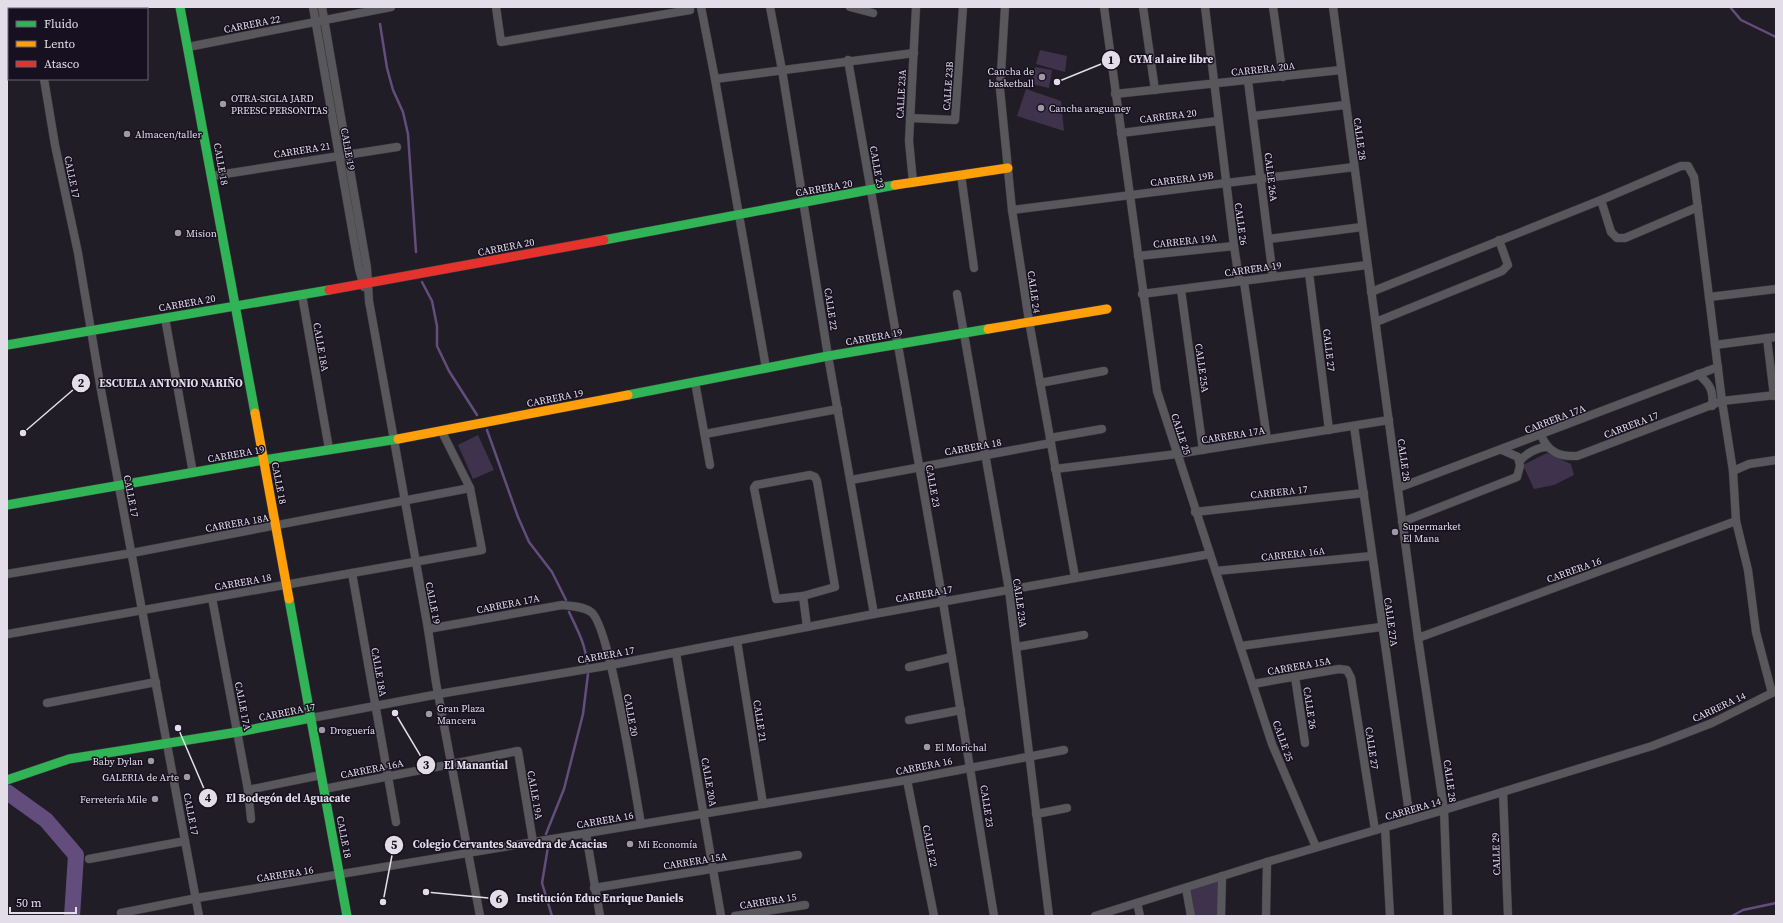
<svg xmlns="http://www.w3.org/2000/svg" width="1783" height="923" font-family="'Source Serif 4',serif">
  <rect width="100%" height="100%" fill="#211d26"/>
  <g fill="#3e324d">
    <path d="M1040 50 1067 56 1065 72 1036 64Z"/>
    <path d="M1035 67 1052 70 1049 88 1032 84Z"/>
    <path d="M1026 89 1061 101 1064 131 1017 116Z"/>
    <path d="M478 435 494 470 473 479 458 445Z"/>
    <path d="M1547 453 1571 464 1574 475 1554 485 1534 489 1523 465Z"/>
    <path d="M1219 881 1218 916H1193L1188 890Z"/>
  </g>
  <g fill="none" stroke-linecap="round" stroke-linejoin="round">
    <g stroke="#634d7c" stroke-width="2.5">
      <path d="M1730 7 1741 20 1776 37"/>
      <path d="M380 24 387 68 393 90 403 112 408 134 416 252"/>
      <path d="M422 282 432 301 437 326V346L449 371 477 415"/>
      <path d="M487 430 518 517 529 542 552 572 566 600"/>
      <path d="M569 612C577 629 586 645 587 664"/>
      <path d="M546 834 564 789 583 714 588 674"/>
      <path d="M548 847 542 883 552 916"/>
      <path d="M1732 916 1743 910 1776 903"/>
    </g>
    <path stroke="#634d7c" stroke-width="16" d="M7 792 46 820 76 855 72 916"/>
    <g stroke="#3c3940" stroke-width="9">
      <g id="street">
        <path d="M30 7 31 9"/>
        <path d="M313 7 359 269 364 287"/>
        <path d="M322 7 367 268 369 301 428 629 436 683 480 916"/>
        <path d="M496 7 501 42 690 10V7"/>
        <path d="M701 7 715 79 766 368"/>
        <path d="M770 7 782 70 828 356 874 614"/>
        <path d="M850 7 873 13"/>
        <path d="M1005 7 1000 89 1012 210 1029 321 1075 577"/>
        <path d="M1104 7 1157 391 1272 744 1316 847"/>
        <path d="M1143 7 1155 90"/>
        <path d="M1205 7 1234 246 1239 279 1244 282 1267 439"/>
        <path d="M1273 7 1283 77"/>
        <path d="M1333 7 1418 638 1444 810 1448 916"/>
        <path d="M188 47 391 7"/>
        <path d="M848 60 943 602 994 916"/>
        <path d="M44 79 55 145 78 253 101 390 199 916"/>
        <path d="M715 79 914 53"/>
        <path d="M1248 81 1273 277"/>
        <path d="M1115 94 1341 70"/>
        <path d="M1253 116 1345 105"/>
        <path d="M910 118 955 120 963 7"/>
        <path d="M1121 133 1218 121"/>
        <path d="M961 175 974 268"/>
        <path d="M212 176 397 147"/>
        <path d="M913 182 909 141 916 7"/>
        <path d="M1601 200 1611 232 1617 238H1625L1698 207"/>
        <path d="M1012 210 1354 167"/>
        <path d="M1269 239 1362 227"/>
        <path d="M1138 256 1234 246"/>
        <path d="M1309 273 1329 430"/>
        <path d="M1181 290 1203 450"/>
        <path d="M1371 292 1601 200 1681 166H1688L1694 177 1722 401 1733 471 1736 521 1748 570 1756 632 1772 693"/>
        <path d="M957 294 1009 590 1049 916"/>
        <path d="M1142 294 1367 265"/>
        <path d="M302 295 329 449"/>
        <path d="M1709 297 1776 289"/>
        <path d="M165 318 193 473"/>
        <path d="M1376 322 1502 271 1508 265 1499 240"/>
        <path d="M1767 338 1774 396"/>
        <path d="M1715 345 1776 337"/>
        <path d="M1698 374C1710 384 1714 391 1712 406"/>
        <path d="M695 382 710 465"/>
        <path d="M1040 383 1104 371"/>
        <path d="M1354 426 1410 820"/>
        <path d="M705 434 838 409"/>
        <path d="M1541 435C1548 452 1559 457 1577 456L1722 401 1776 395"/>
        <path d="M1050 438 1102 429"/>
        <path d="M1520 461C1525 454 1538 447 1547 447"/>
        <path d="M1055 469 1177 454 1389 420"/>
        <path d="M1733 471 1749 464 1776 460"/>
        <path d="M810 475 815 477 817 481 835 587 803 596 776 599 754 488 756 485Z"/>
        <path d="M851 480 1051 443"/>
        <path d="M1398 488 1718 367"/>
        <path d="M1195 512 1364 493"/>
        <path d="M1402 522 1517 477 1520 466 1518 457 1502 450"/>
        <path d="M1216 571 1372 556"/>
        <path d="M352 573 396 822"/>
        <path d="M7 574 132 553 470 488"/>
        <path d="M803 596 807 627"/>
        <path d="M212 598 248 790 251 819"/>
        <path d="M428 629 562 605C571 606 583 606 591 612 610 625 635 792 641 824"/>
        <path d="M8 634 482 550 470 488 442 432"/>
        <path d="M1418 638 1736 521"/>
        <path d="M737 641 763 804"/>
        <path d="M1241 646 1381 627"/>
        <path d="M1016 647 1084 635"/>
        <path d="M676 653 721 916"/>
        <path d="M909 667 952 657"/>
        <path d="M1295 677 1305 743"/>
        <path d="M1253 684 1339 669 1347 670 1351 678 1375 830"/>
        <path d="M47 703 156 682"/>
        <path d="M311 718 439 694 611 665 874 614 1210 554"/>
        <path d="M909 720 961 710"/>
        <path d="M907 780 934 916"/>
        <path d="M324 789 518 751 533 842"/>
        <path d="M248 790 321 775"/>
        <path d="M1503 792 1508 916"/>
        <path d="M1036 814 1067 808"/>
        <path d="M1385 827 1390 916"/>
        <path d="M586 834 600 916"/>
        <path d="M89 859 185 841"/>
        <path d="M594 888 798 855"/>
        <path d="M1186 888 1191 916"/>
        <path d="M1137 903 1140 916"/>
        <path d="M121 913 197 898 907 780 1064 750"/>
        <path d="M735 916 805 905"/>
        <path d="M1095 916 1267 862 1444 810 1652 746 1712 723 1776 691"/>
        <path d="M1221 916 1222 876"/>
        <path d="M1266 916 1267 862"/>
      </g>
    </g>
    <g stroke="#3c3940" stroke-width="10">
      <g id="fast">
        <path d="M180 7 255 413"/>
        <path d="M604 240 895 185"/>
        <path d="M7 345 329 290"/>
        <path d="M628 395 828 356 988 329"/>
        <path d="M7 505 264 460 398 439"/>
        <path d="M289 599 347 916"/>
        <path d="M7 780 69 759 238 732 311 718"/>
      </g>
    </g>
    <g stroke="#3c3940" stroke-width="10">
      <g id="slow">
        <path d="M895 185 1008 168"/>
        <path d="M988 329 1107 309"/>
        <path d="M255 413 289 599"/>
        <path d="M398 439 628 395"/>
      </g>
    </g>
    <g stroke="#3c3940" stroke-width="10">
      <path id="jam" d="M329 290 604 240"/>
    </g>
    <use href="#street" stroke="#58575b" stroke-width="8"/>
    <use href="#fast" stroke="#30b455" stroke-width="9"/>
    <use href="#slow" stroke="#ff9f0a" stroke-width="9"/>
    <use href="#jam" stroke="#e5322d" stroke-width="9"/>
  </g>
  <g fill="#9e9aa5" stroke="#171020" stroke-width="1.5">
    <circle cx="1042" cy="77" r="4"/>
    <circle cx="223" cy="104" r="4"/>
    <circle cx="1041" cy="108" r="4"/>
    <circle cx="127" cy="134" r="4"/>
    <circle cx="178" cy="233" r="4"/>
    <circle cx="1395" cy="532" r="4"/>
    <circle cx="429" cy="714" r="4"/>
    <circle cx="322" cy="730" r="4"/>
    <circle cx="927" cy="747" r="4"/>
    <circle cx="151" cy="761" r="4"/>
    <circle cx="187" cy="777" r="4"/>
    <circle cx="155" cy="799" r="4"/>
    <circle cx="630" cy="844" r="4"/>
  </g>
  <g text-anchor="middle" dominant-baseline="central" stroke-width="3" stroke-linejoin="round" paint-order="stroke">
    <g font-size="10" fill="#e2dde9" stroke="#171020">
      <text transform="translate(252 24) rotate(-11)">CARRERA 22</text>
      <text transform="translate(1263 69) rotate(-6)">CARRERA 20A</text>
      <text transform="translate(948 86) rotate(-86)">CALLE 23B</text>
      <text transform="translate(901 94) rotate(-87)">CALLE 23A</text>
      <text transform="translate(1168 116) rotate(-7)">CARRERA 20</text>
      <text transform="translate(1360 139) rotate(82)">CALLE 28</text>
      <text transform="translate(348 149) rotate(80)">CALLE 19</text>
      <text transform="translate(302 150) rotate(-9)">CARRERA 21</text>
      <text transform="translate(221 164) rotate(80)">CALLE 18</text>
      <text transform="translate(877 167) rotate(80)">CALLE 23</text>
      <text transform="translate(72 177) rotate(78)">CALLE 17</text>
      <text transform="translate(1271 177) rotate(83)">CALLE 26A</text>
      <text transform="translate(1182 179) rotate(-7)">CARRERA 19B</text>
      <text transform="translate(824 188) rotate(-10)">CARRERA 20</text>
      <text transform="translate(1241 224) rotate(82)">CALLE 26</text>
      <text transform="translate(1185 241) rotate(-6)">CARRERA 19A</text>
      <text transform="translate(506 247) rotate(-11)">CARRERA 20</text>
      <text transform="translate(1253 269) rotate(-8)">CARRERA 19</text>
      <text transform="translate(1034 292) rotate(82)">CALLE 24</text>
      <text transform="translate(187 303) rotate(-10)">CARRERA 20</text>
      <text transform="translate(831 309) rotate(81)">CALLE 22</text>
      <text transform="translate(874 337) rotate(-10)">CARRERA 19</text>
      <text transform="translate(321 347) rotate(80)">CALLE 18A</text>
      <text transform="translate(1329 350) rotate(83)">CALLE 27</text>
      <text transform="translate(1202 368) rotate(82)">CALLE 25A</text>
      <text transform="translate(555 398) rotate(-11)">CARRERA 19</text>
      <text transform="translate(1555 419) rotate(-21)">CARRERA 17A</text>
      <text transform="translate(1631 425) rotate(-21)">CARRERA 17</text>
      <text transform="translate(1181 434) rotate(72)">CALLE 25</text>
      <text transform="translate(1233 435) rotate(-9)">CARRERA 17A</text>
      <text transform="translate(973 447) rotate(-10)">CARRERA 18</text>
      <text transform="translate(236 454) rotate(-10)">CARRERA 19</text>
      <text transform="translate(1404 460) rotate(82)">CALLE 28</text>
      <text transform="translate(279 483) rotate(79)">CALLE 18</text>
      <text transform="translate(933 486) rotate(80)">CALLE 23</text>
      <text transform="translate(1279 492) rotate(-6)">CARRERA 17</text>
      <text transform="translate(131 496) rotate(79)">CALLE 17</text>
      <text transform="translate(237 523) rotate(-10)">CARRERA 18A</text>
      <text transform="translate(1293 554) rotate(-6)">CARRERA 16A</text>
      <text transform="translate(1574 570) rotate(-20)">CARRERA 16</text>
      <text transform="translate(243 582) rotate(-10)">CARRERA 18</text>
      <text transform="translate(924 594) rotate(-10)">CARRERA 17</text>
      <text transform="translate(433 603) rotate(79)">CALLE 19</text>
      <text transform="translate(1020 603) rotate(82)">CALLE 23A</text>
      <text transform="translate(508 604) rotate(-11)">CARRERA 17A</text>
      <text transform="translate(1391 622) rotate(82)">CALLE 27A</text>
      <text transform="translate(606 655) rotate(-10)">CARRERA 17</text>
      <text transform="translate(1299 666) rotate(-10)">CARRERA 15A</text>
      <text transform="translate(379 672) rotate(80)">CALLE 18A</text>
      <text transform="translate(243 706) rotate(79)">CALLE 17A</text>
      <text transform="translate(1719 707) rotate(-25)">CARRERA 14</text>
      <text transform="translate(1310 708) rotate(81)">CALLE 26</text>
      <text transform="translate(287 712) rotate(-11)">CARRERA 17</text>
      <text transform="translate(631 715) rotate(80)">CALLE 20</text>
      <text transform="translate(760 721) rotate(81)">CALLE 21</text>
      <text transform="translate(1283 741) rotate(70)">CALLE 25</text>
      <text transform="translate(1372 748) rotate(81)">CALLE 27</text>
      <text transform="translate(924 766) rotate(-11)">CARRERA 16</text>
      <text transform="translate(372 769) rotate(-11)">CARRERA 16A</text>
      <text transform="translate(1450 781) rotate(82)">CALLE 28</text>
      <text transform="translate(709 782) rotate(80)">CALLE 20A</text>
      <text transform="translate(535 795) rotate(80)">CALLE 19A</text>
      <text transform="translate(987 806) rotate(81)">CALLE 23</text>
      <text transform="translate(1413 809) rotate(-16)">CARRERA 14</text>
      <text transform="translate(191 814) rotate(79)">CALLE 17</text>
      <text transform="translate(605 820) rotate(-10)">CARRERA 16</text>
      <text transform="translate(344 837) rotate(79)">CALLE 18</text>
      <text transform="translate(930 846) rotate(79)">CALLE 22</text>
      <text transform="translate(1496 854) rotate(-92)">CALLE 29</text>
      <text transform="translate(695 861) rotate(-9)">CARRERA 15A</text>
      <text transform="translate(285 874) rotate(-9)">CARRERA 16</text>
      <text transform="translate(768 901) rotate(-9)">CARRERA 15</text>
    </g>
    <g font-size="10" fill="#e2dde9" stroke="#171020" text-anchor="start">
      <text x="1034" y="71" text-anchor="end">Cancha de<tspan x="1034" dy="12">basketball</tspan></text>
      <text x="231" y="98">OTRA-SIGLA JARD<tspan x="231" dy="12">PREESC PERSONITAS</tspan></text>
      <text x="1049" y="108">Cancha araguaney</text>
      <text x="135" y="134">Almacen/taller</text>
      <text x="186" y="233">Mision</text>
      <text x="1403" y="526">Supermarket<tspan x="1403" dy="12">El Mana</tspan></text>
      <text x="437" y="708">Gran Plaza<tspan x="437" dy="12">Mancera</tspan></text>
      <text x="330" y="730">Droguería</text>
      <text x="935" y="747">El Morichal</text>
      <text x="143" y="761" text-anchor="end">Baby Dylan</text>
      <text x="179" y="777" text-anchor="end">GALERIA de Arte</text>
      <text x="147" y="799" text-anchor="end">Ferretería Mile</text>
      <text x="638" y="844">Mi Economía</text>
    </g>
  </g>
  <path fill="none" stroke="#e2dde9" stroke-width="1.5" d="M1057 82L1111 60M23 433L81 383M395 713L426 765M178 728L208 798M383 902L394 845M426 892L499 899"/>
  <g fill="#e2dde9" stroke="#171020" stroke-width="1.5">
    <circle cx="1057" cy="82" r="4"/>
    <circle cx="23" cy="433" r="4"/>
    <circle cx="395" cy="713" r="4"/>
    <circle cx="178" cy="728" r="4"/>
    <circle cx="383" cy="902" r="4"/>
    <circle cx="426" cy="892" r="4"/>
    <circle cx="1111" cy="60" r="10"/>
    <circle cx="81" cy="383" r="10"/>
    <circle cx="426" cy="765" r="10"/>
    <circle cx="208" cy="798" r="10"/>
    <circle cx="394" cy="845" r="10"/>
    <circle cx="499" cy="899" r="10"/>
  </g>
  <g font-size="12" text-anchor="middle" font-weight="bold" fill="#111">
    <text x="1111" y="64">1</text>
    <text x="81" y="387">2</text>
    <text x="426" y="769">3</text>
    <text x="208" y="802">4</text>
    <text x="394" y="849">5</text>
    <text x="499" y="903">6</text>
  </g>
  <g font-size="11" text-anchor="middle" font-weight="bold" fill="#e2dde9" stroke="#171020" stroke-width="3" stroke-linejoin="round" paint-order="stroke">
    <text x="1171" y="63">GYM al aire libre</text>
    <text x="171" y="387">ESCUELA ANTONIO NARIÑO</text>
    <text x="476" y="769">El Manantial</text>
    <text x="288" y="802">El Bodegón del Aguacate</text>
    <text x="510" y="848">Colegio Cervantes Saavedra de Acacias</text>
    <text x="600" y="902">Institución Educ Enrique Daniels</text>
  </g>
  <rect width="1783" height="923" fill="none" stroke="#e2dde9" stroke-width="16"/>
  <rect x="8" y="8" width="140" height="72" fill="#171020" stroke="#686270"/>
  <rect x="16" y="21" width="20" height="6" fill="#30b455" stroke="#686270"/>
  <text x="44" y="28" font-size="12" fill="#e2dde9">Fluido</text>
  <rect x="16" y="41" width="20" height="6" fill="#ff9f0a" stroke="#686270"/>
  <text x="44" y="48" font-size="12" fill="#e2dde9">Lento</text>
  <rect x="16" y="61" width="20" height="6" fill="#e5322d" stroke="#686270"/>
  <text x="44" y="68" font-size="12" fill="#e2dde9">Atasco</text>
  <path d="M10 907v6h66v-6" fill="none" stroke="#e2dde9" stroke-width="2"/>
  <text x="16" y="907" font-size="12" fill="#e2dde9" stroke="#171020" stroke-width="3" paint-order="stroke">50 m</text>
</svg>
